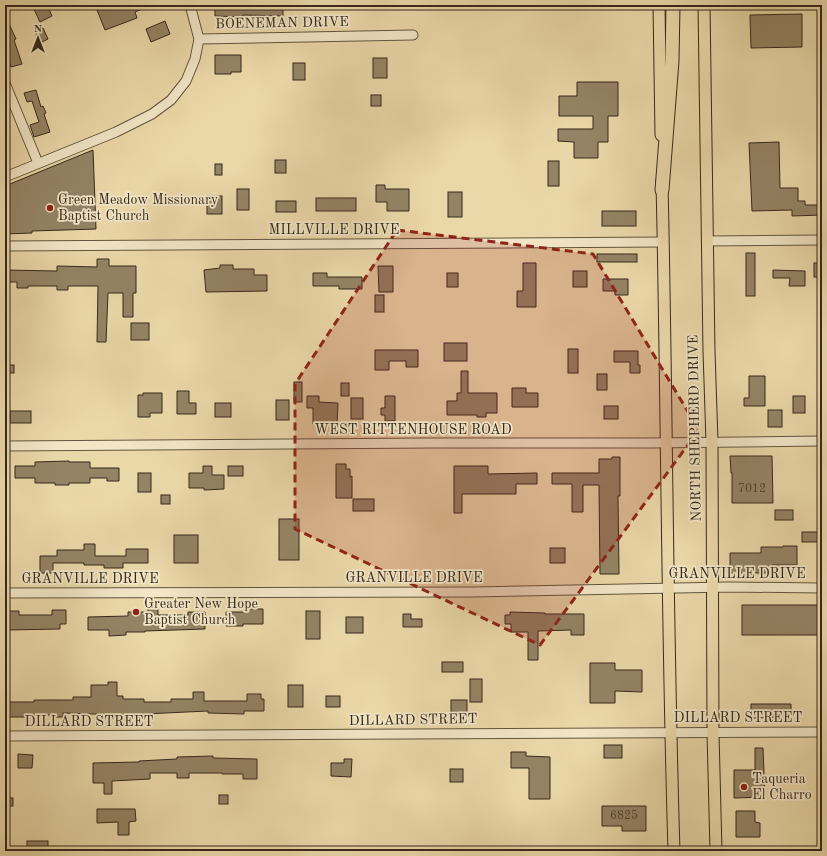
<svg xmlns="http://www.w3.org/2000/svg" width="827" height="856" font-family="'Old Standard TT',serif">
  <rect width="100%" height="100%" fill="#ebd8a9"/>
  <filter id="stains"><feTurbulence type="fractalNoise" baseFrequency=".005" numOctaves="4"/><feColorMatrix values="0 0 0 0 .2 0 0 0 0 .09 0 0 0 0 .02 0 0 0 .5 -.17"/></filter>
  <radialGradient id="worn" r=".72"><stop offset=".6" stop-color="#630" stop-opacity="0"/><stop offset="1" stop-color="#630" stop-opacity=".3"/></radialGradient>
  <g fill="#948465" stroke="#35291c">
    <path d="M32 5H47L52 16 40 22Z"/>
    <path d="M95 5H152L135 12 137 18 105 30Z"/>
    <path d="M215 5H283V16L243 15V17L215 16Z"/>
    <path d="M802 14V47L751 48 750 15Z"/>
    <path d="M5 15 16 39 14 40 22 64 11 67 5 47Z"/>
    <path d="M165 21 170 34 151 42 146 29Z"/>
    <path d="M43 28 48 39 40 43 35 31Z"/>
    <path d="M215 55H241V72H231V74H215Z"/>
    <rect x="373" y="58" width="14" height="20"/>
    <rect x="293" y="63" width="12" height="17"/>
    <path d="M577 82H618V116H608V142H598V158H574V142L558 141V129H593V116H559V96H577Z"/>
    <path d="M36 90 41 107 43 106 46 113 44 114 50 132 34 137 30 125 39 122 32 101 27 102 24 93Z"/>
    <rect x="371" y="95" width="10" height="11"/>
    <path d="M779 142 780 188H798V201H805V205H822V215L792 216V210L752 211 749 143Z"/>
    <path d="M93 150 96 229 32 231V233L5 234V186Z"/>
    <rect x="275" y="160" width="11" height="13"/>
    <rect x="548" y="161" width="11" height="25"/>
    <rect x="215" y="164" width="7" height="11"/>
    <path d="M376 185H385V189H409V211H387V202H376Z"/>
    <rect x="237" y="189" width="12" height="21"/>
    <rect x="448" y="192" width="14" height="25"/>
    <rect x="207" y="196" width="15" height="18"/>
    <rect x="316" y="198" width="40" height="13"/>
    <rect x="276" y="201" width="20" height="11"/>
    <rect x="602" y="211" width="34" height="15"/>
    <rect x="746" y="253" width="9" height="43"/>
    <rect x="597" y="254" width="40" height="8"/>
    <path d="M97 259H109V266H136V293H133V317H123V293H108L106 342H97L98 286H68V290H57V286H28V288H17V282H5V270L57 271V266L97 267Z"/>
    <path d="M523 263H536V307H517V291H523Z"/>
    <rect x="814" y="263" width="8" height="14"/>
    <path d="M220 265H233V269H254V275H267V291L206 292 204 270 220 268Z"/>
    <path d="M378 266H393V292H379Z"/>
    <path d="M773 270 805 271V286H789L790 278H773Z"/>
    <rect x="573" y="271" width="14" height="16"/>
    <path d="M313 273H327V277H362V289H339V286H313Z"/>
    <rect x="447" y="273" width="11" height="14"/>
    <path d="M603 279H628V295H615V291H603Z"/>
    <rect x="375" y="295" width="9" height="17"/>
    <rect x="131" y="323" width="18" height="17"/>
    <rect x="444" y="343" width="23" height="18"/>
    <rect x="568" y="349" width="10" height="24"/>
    <path d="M375 350H418V367H406V361H389V370H375Z"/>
    <path d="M614 351H638V365H640V373H630V362H614Z"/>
    <rect x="5" y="365" width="9" height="8"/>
    <path d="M461 371H468V393H497V413H486V417H477V415H447V401H457V393H461Z"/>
    <rect x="597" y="374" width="10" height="16"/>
    <path d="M749 376H765V406H744V398H749Z"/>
    <rect x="294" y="382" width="8" height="20"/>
    <rect x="341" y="383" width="8" height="13"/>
    <path d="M512 388H526V393H538V407H512Z"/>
    <path d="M177 391H189V403H196V414H177Z"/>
    <path d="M143 393H162V413H150V417H138V395H143Z"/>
    <path d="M307 396H319V402L338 403 337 424H313V408H307Z"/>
    <path d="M385 396H395V421H385V415H381V408H385Z"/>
    <rect x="793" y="396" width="12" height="17"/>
    <rect x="351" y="398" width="12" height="21"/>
    <rect x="276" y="400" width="13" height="20"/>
    <rect x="215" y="403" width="16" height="14"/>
    <rect x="604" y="406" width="14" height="13"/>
    <rect x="768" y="410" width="14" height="17"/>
    <rect x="10" y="411" width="21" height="12"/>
    <path d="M730 456H772L773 503H732V473H731Z"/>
    <path d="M612 457H620V496H618L619 574H600L599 485H583V512H572V484H552V473H599V459H612Z"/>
    <path d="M69 461V462H90V468H119V481H107V478H90V483H69V485H55V483H35V478H15V466H35V462Z"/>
    <path d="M336 464H346V469H350V477L352 476V498H336Z"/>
    <path d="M203 466H212V475H224V489L204 490V488H189V473H203Z"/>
    <rect x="228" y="466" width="15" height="10"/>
    <path d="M454 466H488V474L537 473V484H516V494H462V513H454Z"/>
    <rect x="138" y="473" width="13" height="19"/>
    <rect x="161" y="495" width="9" height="9"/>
    <rect x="353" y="499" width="21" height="12"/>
    <rect x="775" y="510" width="18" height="10"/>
    <rect x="279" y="519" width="20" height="41"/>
    <rect x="802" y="532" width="17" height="10"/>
    <rect x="174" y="535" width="24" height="28"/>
    <path d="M84 544H95V556H126V549H148V563H123V568H104V565H84V563H53V573H40V556H57V550H84Z"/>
    <path d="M783 546H797V565H772V573H730V553H761V547H783Z"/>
    <rect x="550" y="548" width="15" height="15"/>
    <rect x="742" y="605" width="80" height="30"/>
    <path d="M158 608V615H188V612H205V629L145 631V632H126V635L109 636V630H88V617L128 616V612H148V609Z"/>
    <path d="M246 609H263V624H243V626H226V612H246Z"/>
    <path d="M52 610H66V624H60V629L8 630 7 611H19V615H52Z"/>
    <rect x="306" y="611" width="14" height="28"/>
    <path d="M510 612 545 613V614H584V635H571V630L538 631V660H528V632H511V624H505V615H510Z"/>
    <path d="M403 614H411V619H422V627H403Z"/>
    <rect x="346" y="617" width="17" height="16"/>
    <rect x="442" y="662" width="21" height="10"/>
    <path d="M590 663H615V670H642V692L615 691V703H590Z"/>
    <rect x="470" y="679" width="12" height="23"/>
    <path d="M108 682H117V696H123V699H144V702H171V699H193V692H204V701H247V694H261V699H264V711H244V714L208 713V711L123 715 63 713V717H52V715H26V717H9V702H34V700H73V697H91V685H108Z"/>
    <rect x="288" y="685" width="15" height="22"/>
    <rect x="326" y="696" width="14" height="11"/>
    <rect x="451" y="700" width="16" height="13"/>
    <path d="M751 704H791V717L751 718Z"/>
    <rect x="604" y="745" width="18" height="13"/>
    <path d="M755 748H763L765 797 734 798V770H755Z"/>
    <path d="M511 752H526V756L550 757V799H529V768H511Z"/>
    <path d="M18 754 33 755 32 768H18Z"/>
    <path d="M213 756V758L257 759V779H243V774H222V773H189V778H177V773H150V779L112 781V794H104V783H93V763L139 762V761L177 759V757Z"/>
    <path d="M344 759H352L351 777 331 776V763H344Z"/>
    <rect x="450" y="769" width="13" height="13"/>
    <rect x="219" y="795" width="9" height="9"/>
    <rect x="5" y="798" width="8" height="8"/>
    <path d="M602 806H646V831H622V826H602Z"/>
    <path d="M97 809H135L136 821 129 822V835H118V822L97 823Z"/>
    <path d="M736 811H755V822L760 823V837H736Z"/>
    <rect x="27" y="841" width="21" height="9"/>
  </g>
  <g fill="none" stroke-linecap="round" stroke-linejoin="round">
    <g stroke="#62553f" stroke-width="11">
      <g id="minor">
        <path d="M199 39 413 35"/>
        <path d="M5 83 38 163"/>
        <path d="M5 177 116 132 152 114 171 100 186 81 195 59 199 39 190 5"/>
        <path d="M707 241 822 240"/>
        <path d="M5 246 663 242"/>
        <path d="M5 446 431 443H649L822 441"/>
        <path d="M5 593 473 592 729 587 822 588"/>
        <path d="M5 736 822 732"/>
      </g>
    </g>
    <g stroke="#35291c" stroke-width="13">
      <g id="major">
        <path d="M659 5 661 135"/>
        <path d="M704 5 709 351 712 442 713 733 716 851"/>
        <path d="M662 182C667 405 667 628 674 851"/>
      </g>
    </g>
    <g stroke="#35291c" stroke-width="15">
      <path id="highway" d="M662 190 672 61 673 5"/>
    </g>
    <use href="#minor" stroke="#f2e6c7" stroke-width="9"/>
    <use href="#major" stroke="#ebd8a9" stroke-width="11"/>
    <use href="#highway" stroke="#ebd8a9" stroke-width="13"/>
  </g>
  <path fill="#8f2418" fill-opacity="0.2" stroke="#8f2418" stroke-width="3" stroke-dasharray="8 5" stroke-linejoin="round" d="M397 230 593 254 699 430 540 645 295 529V384Z"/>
  <g fill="#8f2418" stroke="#f2e6c7" stroke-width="1.5">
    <circle cx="50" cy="208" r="4"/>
    <circle cx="136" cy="612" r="4"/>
    <circle cx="744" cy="787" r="4"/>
  </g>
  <g text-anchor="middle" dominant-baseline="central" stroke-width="3.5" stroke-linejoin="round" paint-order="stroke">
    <g font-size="12" fill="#4d402e">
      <text x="752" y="489">7012</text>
      <text x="624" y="816">6825</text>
    </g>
    <g font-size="14" fill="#35291c" stroke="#f2e6c7">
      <text transform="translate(282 23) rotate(-1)">BOENEMAN DRIVE</text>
      <text x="334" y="230">MILLVILLE DRIVE</text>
      <text transform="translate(695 428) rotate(-91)">NORTH SHEPHERD DRIVE</text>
      <text x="413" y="430">WEST RITTENHOUSE ROAD</text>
      <text x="737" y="574">GRANVILLE DRIVE</text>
      <text x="414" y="578">GRANVILLE DRIVE</text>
      <text x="90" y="579">GRANVILLE DRIVE</text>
      <text x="738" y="718">DILLARD STREET</text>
      <text transform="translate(413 720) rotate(-1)">DILLARD STREET</text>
      <text x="89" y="722">DILLARD STREET</text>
    </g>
    <g font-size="14" fill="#35291c" stroke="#f2e6c7" text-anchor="start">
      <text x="58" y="200">Green Meadow Missionary<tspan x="58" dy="16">Baptist Church</tspan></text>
      <text x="144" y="604">Greater New Hope<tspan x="144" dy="16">Baptist Church</tspan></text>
      <text x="752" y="779">Taqueria<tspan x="752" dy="16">El Charro</tspan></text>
    </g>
  </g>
  <rect width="827" height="856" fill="none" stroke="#ebd8a9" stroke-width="20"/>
  <rect x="6" y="6" width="815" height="844" fill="none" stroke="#35291c" stroke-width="2"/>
  <rect x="10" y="10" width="807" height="836" fill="none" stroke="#35291c"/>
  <g transform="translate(38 38)" stroke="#f2e6c7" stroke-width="3" paint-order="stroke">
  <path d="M0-3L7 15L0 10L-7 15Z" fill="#35291c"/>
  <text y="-6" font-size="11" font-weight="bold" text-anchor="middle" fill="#35291c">N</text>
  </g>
  <rect width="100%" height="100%" filter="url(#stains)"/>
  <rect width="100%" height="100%" fill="url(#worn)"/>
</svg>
